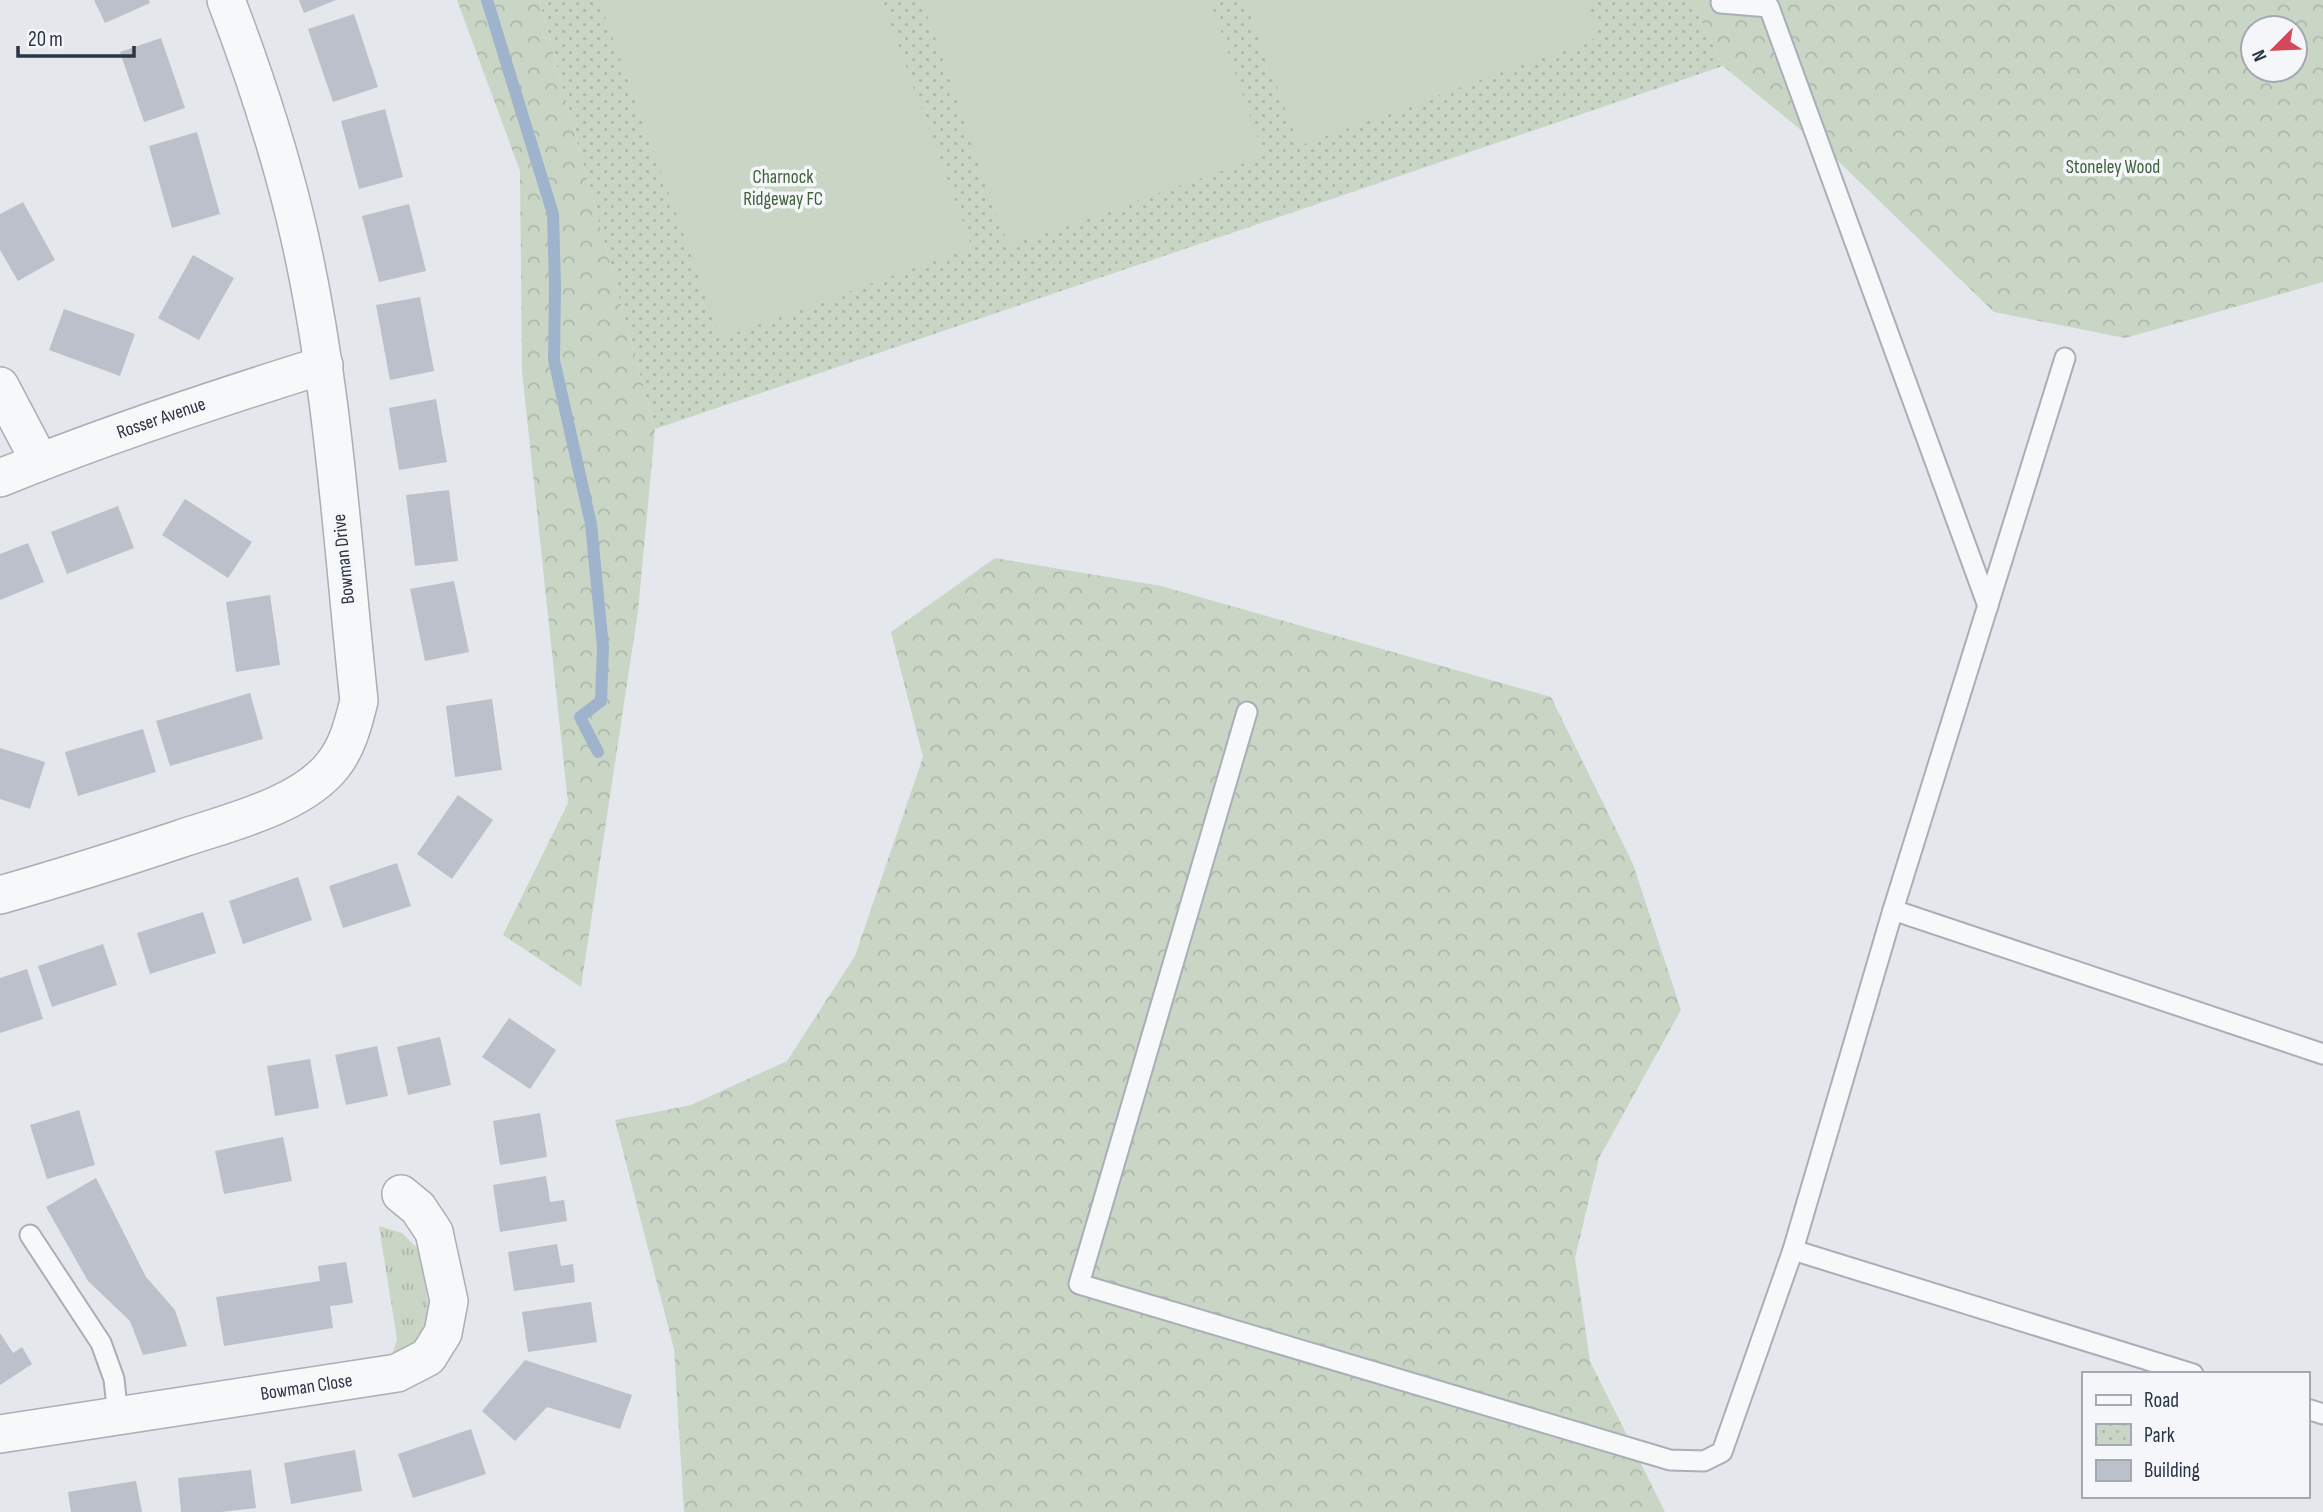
<svg xmlns="http://www.w3.org/2000/svg" width="2323" height="1512" font-family="'Sofia Sans Condensed',sans-serif">
  <defs>
    <pattern id="grass-tufts" width="24" height="20" patternUnits="userSpaceOnUse" patternTransform="scale(1.75)"><rect width="24" height="20" fill="#c9d6c5"/><path d="M3 7l-1-3M5 7V3M7 7l1-3M15 17l-1-3M17 17v-4M19 17l1-3" fill="none" stroke="#adb8ab"/></pattern>
    <pattern id="forest-crowns" width="20" height="18" patternUnits="userSpaceOnUse" patternTransform="scale(1.75)"><rect width="20" height="18" fill="#c9d6c5"/><path d="M2 6a3 3 0 1 1 6 0M12 15a3 3 0 1 1 6 0" fill="none" stroke="#adb8ab"/></pattern>
    <pattern id="park-dots" width="8" height="8" patternUnits="userSpaceOnUse" patternTransform="scale(1.75)"><rect width="8" height="8" fill="#c9d6c5"/><path d="M2 2h.1M6 6h.1" fill="none" stroke="#adb8ab" stroke-width="1.8" stroke-linecap="round"/></pattern>
  </defs>
  <rect width="100%" height="100%" fill="#e4e7ec"/>
  <path fill="url(#grass-tufts)" d="M379 1226 402 1233 420 1251 431 1322 410 1348 392 1355 397 1339Z"/>
  <g fill="url(#forest-crowns)" fill-rule="evenodd">
    <path d="M457 0H539L655 429 638 611 581 987 503 935 568 803 522 371 520 171Z"/>
    <path d="M1691 0H2323V282L2125 338 1994 312 1836 159 1723 66ZM2253 28H2295V70H2253Z"/>
    <path d="M995 558 1161 586 1551 697 1633 864 1681 1010 1599 1158 1575 1258 1590 1361 1665 1512H684L674 1349 615 1120 691 1105 787 1061 855 956 923 757 891 632Z"/>
  </g>
  <path fill="url(#park-dots)" d="M539 0H1691L1723 66 655 429Z"/>
  <g fill="#c9d6c5">
    <path d="M599 0H882L972 247 721 338Z"/>
    <path d="M922 0H1210L1264 156 1008 246Z"/>
    <path d="M1245 0H1586L1599 37 1299 146Z"/>
  </g>
  <g fill="none" stroke-linecap="round" stroke-linejoin="round">
    <path stroke="#9fb4cc" stroke-width="12" d="M487 0 553 214 555 285 554 360 591 524 603 647 601 701 580 717 598 752"/>
  </g>
  <g fill="#bbc0ca">
    <path d="M94 0H149L150 3 105 23Z"/>
    <path d="M299 0H336L304 13Z"/>
    <path d="M354 14 378 87 333 102 308 29Z"/>
    <path d="M161 38 185 108 144 122 120 52Z"/>
    <path d="M385 109 403 177 359 189 341 121Z"/>
    <path d="M197 132 220 214 172 228 149 146Z"/>
    <path d="M23 202 55 260 18 281 0 250V214Z"/>
    <path d="M409 204 426 271 379 282 362 216Z"/>
    <path d="M193 255 234 278 199 340 158 318Z"/>
    <path d="M420 297 434 371 390 380 376 305Z"/>
    <path d="M64 309 135 334 120 376 49 350Z"/>
    <path d="M436 399 447 462 399 470 389 408Z"/>
    <path d="M449 490 458 561 415 566 406 495Z"/>
    <path d="M185 499 252 542 228 578 162 535Z"/>
    <path d="M118 506 134 548 67 574 51 532Z"/>
    <path d="M28 543 44 582 0 600V554Z"/>
    <path d="M454 581 469 652 425 661 410 589Z"/>
    <path d="M270 595 280 665 236 672 226 602Z"/>
    <path d="M250 693 263 739 170 766 156 721Z"/>
    <path d="M492 699 502 770 455 777 446 706Z"/>
    <path d="M143 729 156 772 78 796 65 752Z"/>
    <path d="M0 748 45 762 30 809 0 799Z"/>
    <path d="M458 795 493 820 452 879 417 854Z"/>
    <path d="M397 863 411 906 343 928 329 886Z"/>
    <path d="M298 877 312 920 243 944 229 901Z"/>
    <path d="M203 912 216 953 150 974 137 933Z"/>
    <path d="M103 944 117 985 52 1007 38 966Z"/>
    <path d="M27 969 43 1019 0 1033V978Z"/>
    <path d="M509 1018 556 1050 530 1089 482 1057Z"/>
    <path d="M440 1037 451 1085 408 1095 397 1047Z"/>
    <path d="M377 1046 388 1096 346 1105 335 1055Z"/>
    <path d="M310 1059 319 1108 275 1116 267 1066Z"/>
    <path d="M79 1110 95 1165 47 1179 30 1125Z"/>
    <path d="M540 1113 547 1157 500 1165 493 1121Z"/>
    <path d="M283 1137 292 1181 224 1194 215 1151Z"/>
    <path d="M546 1176 550 1202 564 1200 567 1221 500 1232 493 1185Z"/>
    <path d="M96 1178 146 1277 175 1310 187 1346 143 1355 130 1321 88 1281 46 1207Z"/>
    <path d="M557 1244 561 1266 573 1264 575 1282 514 1291 508 1252Z"/>
    <path d="M346 1262 353 1303 330 1306 333 1328 224 1346 216 1297 320 1281 318 1266Z"/>
    <path d="M591 1302 597 1342 528 1352 522 1312Z"/>
    <path d="M0 1333 13 1353 22 1347 32 1364 0 1385Z"/>
    <path d="M525 1360 632 1395 620 1429 547 1407 515 1441 482 1411Z"/>
    <path d="M471 1429 486 1474 413 1498 398 1454Z"/>
    <path d="M355 1450 362 1491 291 1504 284 1463Z"/>
    <path d="M251 1470 256 1508 221 1512H181L178 1478Z"/>
    <path d="M136 1481 142 1512H71L68 1492Z"/>
  </g>
  <g fill="none" stroke-linecap="round" stroke-linejoin="round">
    <g stroke="#a9aeb7" stroke-width="23">
      <g id="service">
        <path d="M1721 3 1769 7 1988 606"/>
        <path d="M1247 712 1079 1284 1670 1460 1704 1461 1722 1452 1793 1250 1893 910 2065 358"/>
        <path d="M1893 910 2323 1054"/>
        <path d="M30 1235 101 1343 114 1379 118 1417"/>
        <path d="M1793 1250 2193 1374"/>
        <path d="M2307 1409 2323 1414"/>
      </g>
    </g>
    <g stroke="#a9aeb7" stroke-width="40">
      <g id="minor">
        <path d="M0 386 40 462"/>
        <path id="s1" d="M0 478C105 435 215 399 324 365"/>
        <path d="M0 895C60 878 120 859 180 839 227 823 301 806 333 765 348 746 353 724 359 701 342 541 333 373 295 217 277 143 253 71 226 0"/>
        <path id="s2" d="M0 1434 397 1373 428 1357 443 1333 449 1301 434 1232 418 1208 401 1194"/>
      </g>
    </g>
    <use href="#service" stroke="#f7f8fa" stroke-width="19"/>
    <use href="#minor" stroke="#f7f8fa" stroke-width="37"/>
  </g>
  <g text-anchor="middle" dominant-baseline="central" stroke-width="7" stroke-linejoin="round" paint-order="stroke">
    <g font-size="19" fill="#3f6138" stroke="#f4f6f9">
      <text x="2113" y="167">Stoneley Wood</text>
      <text x="783" y="177">Charnock<tspan x="783" dy="22">Ridgeway FC</tspan></text>
    </g>
    <g font-size="19" fill="#2b3445" stroke="#f4f6f9">
      <text stroke="none"><textPath href="#s1" startOffset="172">Rosser Avenue</textPath></text>
      <text transform="translate(344 559) rotate(-96)">Bowman Drive</text>
      <text stroke="none"><textPath href="#s2" startOffset="310">Bowman Close</textPath></text>
    </g>
  </g>
  <rect x="2082" y="1372" width="228" height="126" fill="#f4f6f9" stroke="#a4a8b1" stroke-width="2"/>
  <rect x="2096" y="1395" width="35" height="10" fill="#f7f8fa" stroke="#a4a8b1" stroke-width="2"/>
  <text x="2144" y="1407" font-size="21" fill="#2b3445">Road</text>
  <rect x="2096" y="1424" width="35" height="21" fill="url(#park-dots)" stroke="#a4a8b1" stroke-width="2"/>
  <text x="2144" y="1442" font-size="21" fill="#2b3445">Park</text>
  <rect x="2096" y="1460" width="35" height="21" fill="#bbc0ca" stroke="#a4a8b1" stroke-width="2"/>
  <text x="2144" y="1477" font-size="21" fill="#2b3445">Building</text>
  <g transform="translate(2274 49) rotate(246)"><circle r="33" fill="#f4f6f9" stroke="#a4a8b1" stroke-width="2"/>
  <path d="M0-5L12 26L0 18L-12 26Z" fill="#d1495b"/>
  <text y="-10" font-size="19" font-weight="bold" text-anchor="middle" fill="#2b3445">N</text>
  </g>
  <path d="M18 46v10h116v-10" fill="none" stroke="#2b3445" stroke-width="3.5"/>
  <text x="28" y="46" font-size="21" fill="#2b3445" stroke="#f4f6f9" stroke-width="5" paint-order="stroke">20 m</text>
</svg>
